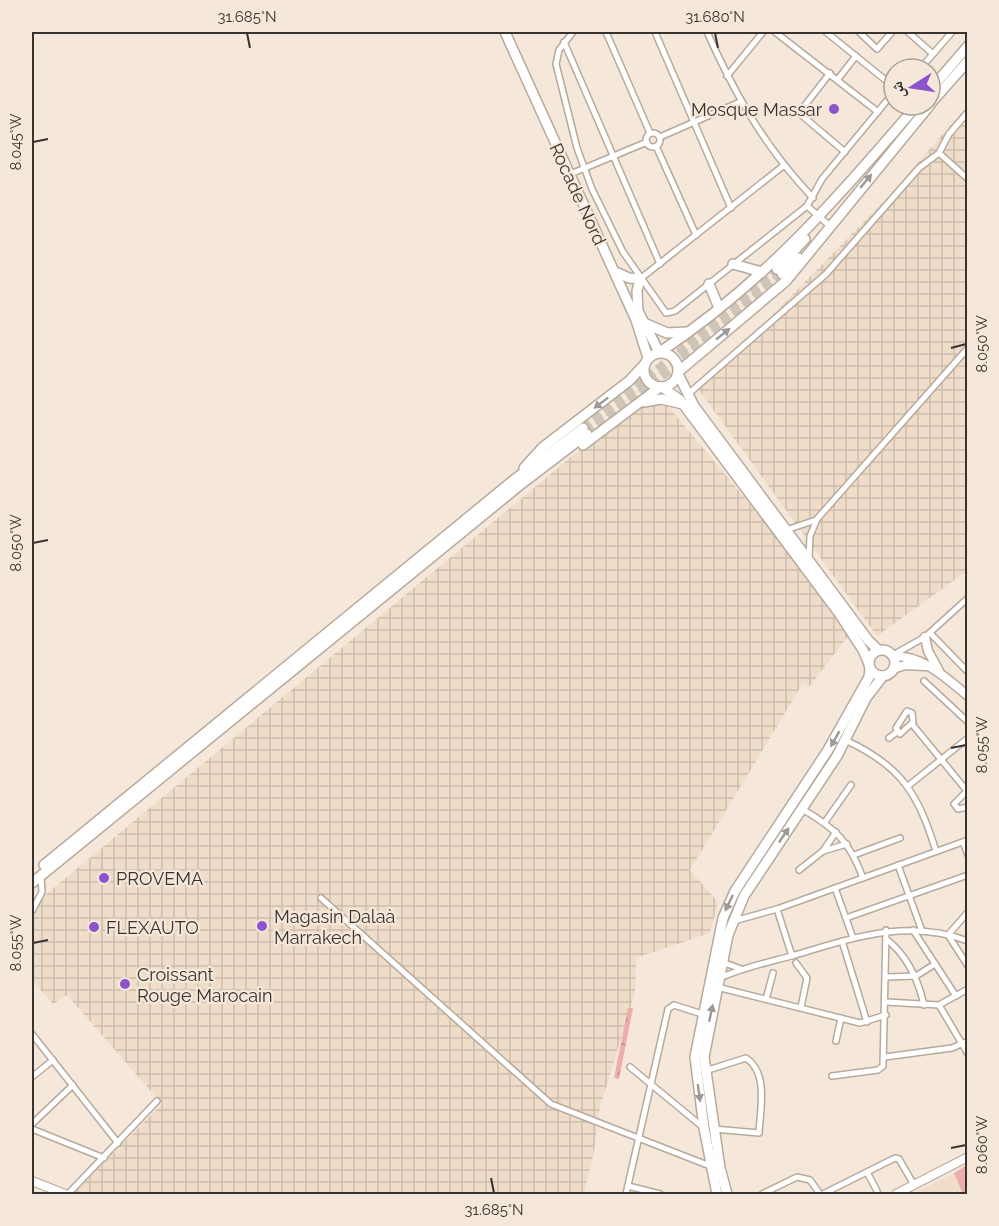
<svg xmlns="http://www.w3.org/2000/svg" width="999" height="1226" font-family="Raleway,'Noto Naskh Arabic',sans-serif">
  <defs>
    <pattern id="industrial-grid" width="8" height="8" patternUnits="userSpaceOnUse" patternTransform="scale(1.5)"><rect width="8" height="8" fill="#efddc9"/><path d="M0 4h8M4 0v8" fill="none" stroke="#cebead"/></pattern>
    <pattern id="forest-crowns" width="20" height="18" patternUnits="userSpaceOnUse" patternTransform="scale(1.5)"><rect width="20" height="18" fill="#eeadad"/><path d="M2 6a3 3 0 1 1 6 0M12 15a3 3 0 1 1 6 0" fill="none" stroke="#c28d8d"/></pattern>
  </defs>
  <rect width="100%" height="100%" fill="#f5e8da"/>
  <path fill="#efddc9" d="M954 1173 963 1194H913Z"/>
  <g fill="url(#industrial-grid)">
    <path d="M967 106V571L877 636 699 390 890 195Z"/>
    <path d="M662 399 826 595 851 632 809 687 803 683 690 870 718 902 710 933 636 958 635 993 600 1107 594 1152 584 1194 74 1193 162 1104 67 995 53 1004 32 980V906L637 402Z"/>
  </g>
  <path fill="url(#forest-crowns)" d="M628 1008H633L619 1079 614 1078Z"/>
  <path fill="#eeadad" d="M967 1165V1194H963L954 1173Z"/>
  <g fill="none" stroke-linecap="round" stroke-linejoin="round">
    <g stroke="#cfc4b8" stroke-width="9" stroke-dasharray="9 4.5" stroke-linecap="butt">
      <path d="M583 428 680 352 777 269"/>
      <path d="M587 434 684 359 782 274"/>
    </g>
    <g stroke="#b7aa9d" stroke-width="8">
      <g id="street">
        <path d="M573 32 559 50 556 64 577 148 592 189 623 252 666 313 675 311 807 206 822 179 894 92"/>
        <path d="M606 32 650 133"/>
        <path d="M655 32 731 208"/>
        <path d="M707 32C736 96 764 146 813 198"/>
        <path d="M775 32 878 112"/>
        <path d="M826 32 894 87"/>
        <path d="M859 32 877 49 892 32"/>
        <path d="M908 32 933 54"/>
        <path d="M564 42 660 264"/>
        <path d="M920 69 952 32"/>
        <path d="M830 73 799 113 845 152"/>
        <path d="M727 76 763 32"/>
        <path d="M838 79 856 56"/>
        <circle cx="653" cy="140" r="7"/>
        <path d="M660 137 740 102"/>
        <path d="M656 146 696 235"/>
        <path d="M939 153 968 179"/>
        <path d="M573 173 647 142"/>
        <path d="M807 206 830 226"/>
        <path d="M640 279 783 166"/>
        <path d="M687 395 826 274 919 168 939 153 949 134 968 112"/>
        <path d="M786 530 816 520"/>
        <path d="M809 558 810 536 817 519 968 348"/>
        <path d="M930 633 968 672"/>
        <path d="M893 655 925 637 968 598"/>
        <path d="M924 681 968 722"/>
        <path d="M907 711 912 713 913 722 900 734 896 728Z"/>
        <path d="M912 724 967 791"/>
        <path d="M889 738 897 732"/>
        <path d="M845 740C902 766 918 794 936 851"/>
        <path d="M908 786 968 738"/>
        <path d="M968 790 954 804 958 809 968 807"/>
        <path d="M802 809C835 828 850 842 863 878"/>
        <path d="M825 822 851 785"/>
        <path d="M963 842 968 855"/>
        <path d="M823 851 847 844"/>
        <path d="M854 855 900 838"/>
        <path d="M898 865 922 931"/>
        <path d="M799 870 823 851 836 832"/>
        <path d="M835 888 853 938"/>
        <path d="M321 898 551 1104 710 1166"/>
        <path d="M777 909 792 956"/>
        <path d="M32 911 42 892 41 876"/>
        <path d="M968 912 948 935 968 966"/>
        <path d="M846 918 968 875"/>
        <path d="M734 921 777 909 968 840"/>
        <path d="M913 930 956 996"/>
        <path d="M886 939C907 955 918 979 924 1005"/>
        <path d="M842 941 867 1022"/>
        <path d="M722 962 741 969"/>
        <path d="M796 963 807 978 801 1007"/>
        <path d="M887 977 916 976 935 964"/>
        <path d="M720 978C744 967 770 962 795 955 853 938 908 918 968 941"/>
        <path d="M717 987 860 1023 886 1015"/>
        <path d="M766 999 773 973"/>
        <path d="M886 1002 939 1005 968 989"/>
        <path d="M939 1005 968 1054"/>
        <path d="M32 1034 118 1143"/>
        <path d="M836 1041 841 1018"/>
        <path d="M885 1057 952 1048 968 1041"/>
        <path d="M630 1067 704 1128"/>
        <path d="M705 1071 746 1058C769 1073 760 1110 759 1133L714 1129"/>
        <path d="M832 1076 878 1070 883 1066 886 930"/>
        <path d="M32 1077 53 1060"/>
        <path d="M32 1124 73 1085"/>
        <path d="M32 1129 104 1158"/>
        <path d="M867 1172 877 1191"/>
        <path d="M628 1186 660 1194"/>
        <path d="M68 1194 157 1101"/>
        <path d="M626 1194 668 1009 674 1005 702 1014"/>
        <path d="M762 1194 797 1177 810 1180 820 1194"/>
        <path d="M823 1194 895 1158 899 1159 914 1185"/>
      </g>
    </g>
    <g stroke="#b7aa9d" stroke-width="10">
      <g id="secondary">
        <path d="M32 1181 65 1194"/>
        <path d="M896 1194 968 1157"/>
      </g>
    </g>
    <g stroke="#b7aa9d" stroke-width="11">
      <g id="primary">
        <path d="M925 637 928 651 939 671"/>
        <path d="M893 656C924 656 945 677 968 696"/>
        <path d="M893 669 905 665 926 666"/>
      </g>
    </g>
    <g stroke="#b7aa9d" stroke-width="12">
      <g id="highway">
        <path d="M505 32 636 320 648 358"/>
        <path d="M930 90 968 46"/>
        <path d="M930 104 968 61"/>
        <path d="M733 264 762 272"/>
        <path d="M777 269 805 239"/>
        <path d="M618 273 629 278 640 279 637 291 638 312"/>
        <path d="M782 274 799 258"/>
        <path d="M709 284 719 308"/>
        <path d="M637 309 659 352"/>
        <path d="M644 323 667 333 687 332"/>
        <path d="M660 352C763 284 839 197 917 105"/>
        <circle cx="661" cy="370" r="17"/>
        <path d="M678 372 786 281 930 105"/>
        <path d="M678 374 694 406 868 640 878 650"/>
        <path d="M662 387 680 400 839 613 863 650 869 664"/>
        <path d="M644 402 661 399 683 404"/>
        <path d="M583 445 660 387"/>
        <path d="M524 468 543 447 629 381 644 365"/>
        <circle cx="882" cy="663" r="13"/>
        <path d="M44 865 515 479 583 428"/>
        <path d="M32 883 520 485 587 434"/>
        <path d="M717 1194 704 1128 695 1057 723 918 735 891 828 750 869 677 870 668"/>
        <path d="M727 1194 720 1168 704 1057 728 935 744 896 837 756 866 698 883 676"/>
      </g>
    </g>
    <use href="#street" stroke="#fff" stroke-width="5"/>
    <use href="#secondary" stroke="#fff" stroke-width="8"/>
    <use href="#primary" stroke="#fff" stroke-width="8"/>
    <use href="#highway" stroke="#fff" stroke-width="9"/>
  </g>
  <defs><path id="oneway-solid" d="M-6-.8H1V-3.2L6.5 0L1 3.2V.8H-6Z" transform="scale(1.5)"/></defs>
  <g fill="#9c9996">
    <use href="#oneway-solid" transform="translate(866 181) rotate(-50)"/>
    <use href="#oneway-solid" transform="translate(723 334) rotate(-39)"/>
    <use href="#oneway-solid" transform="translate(601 403) rotate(143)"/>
    <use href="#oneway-solid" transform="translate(835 739) rotate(119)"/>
    <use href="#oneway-solid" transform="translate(784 835) rotate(-56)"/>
    <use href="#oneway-solid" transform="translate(729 903) rotate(116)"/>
    <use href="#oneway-solid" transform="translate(711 1013) rotate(-78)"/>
    <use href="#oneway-solid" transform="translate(699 1093) rotate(82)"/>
  </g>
  <path fill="none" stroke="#38332e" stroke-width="2" d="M247 33 250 48M715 33 718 48M33 142 48 139M951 348 966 344M33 543 48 540M951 748 966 745M33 943 48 940M951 1148 966 1145M491 1178 494 1193"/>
  <g fill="#8c54cc" stroke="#f5e8da" stroke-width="2">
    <circle cx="834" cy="109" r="6"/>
    <circle cx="104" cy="878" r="6"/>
    <circle cx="262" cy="926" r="6"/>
    <circle cx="94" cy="927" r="6"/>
    <circle cx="125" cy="984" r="6"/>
  </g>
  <g text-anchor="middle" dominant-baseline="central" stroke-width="4.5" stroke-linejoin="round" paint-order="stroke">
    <g font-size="18" fill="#38332e" stroke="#f5e8da" text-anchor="start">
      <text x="822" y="109" text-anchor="end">Mosque Massar</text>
      <text x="116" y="878">PROVEMA</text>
      <text x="274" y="916">Magasin Dalaà<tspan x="274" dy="21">Marrakech</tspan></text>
      <text x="106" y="927">FLEXAUTO</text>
      <text x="137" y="974">Croissant<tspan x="137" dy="21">Rouge Marocain</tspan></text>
    </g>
    <g font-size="18" fill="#38332e" stroke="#f5e8da">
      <text transform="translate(578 194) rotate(65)">Rocade Nord</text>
    </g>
  </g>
  <rect width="999" height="1226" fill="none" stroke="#f5e8da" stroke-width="66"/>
  <g transform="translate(912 87) rotate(258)"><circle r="28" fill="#f5e8da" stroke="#a9a095" stroke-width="1.5"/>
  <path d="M0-4.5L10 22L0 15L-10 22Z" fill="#8c54cc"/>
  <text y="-9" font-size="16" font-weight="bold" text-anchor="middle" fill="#38332e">ش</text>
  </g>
  <rect x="33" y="33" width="933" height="1160" fill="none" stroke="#38332e" stroke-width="2"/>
  <g font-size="15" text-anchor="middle" fill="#38332e">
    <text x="247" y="22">31.685°N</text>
    <text x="715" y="22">31.680°N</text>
    <text transform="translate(16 142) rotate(-90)" y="5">8.045°W</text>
    <text transform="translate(982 344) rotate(-90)" y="5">8.050°W</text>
    <text transform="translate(16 543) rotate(-90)" y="5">8.050°W</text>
    <text transform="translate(982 745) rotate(-90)" y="5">8.055°W</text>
    <text transform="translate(16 943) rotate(-90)" y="5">8.055°W</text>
    <text transform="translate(982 1145) rotate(-90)" y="5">8.060°W</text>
    <text x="494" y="1215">31.685°N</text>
  </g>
</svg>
